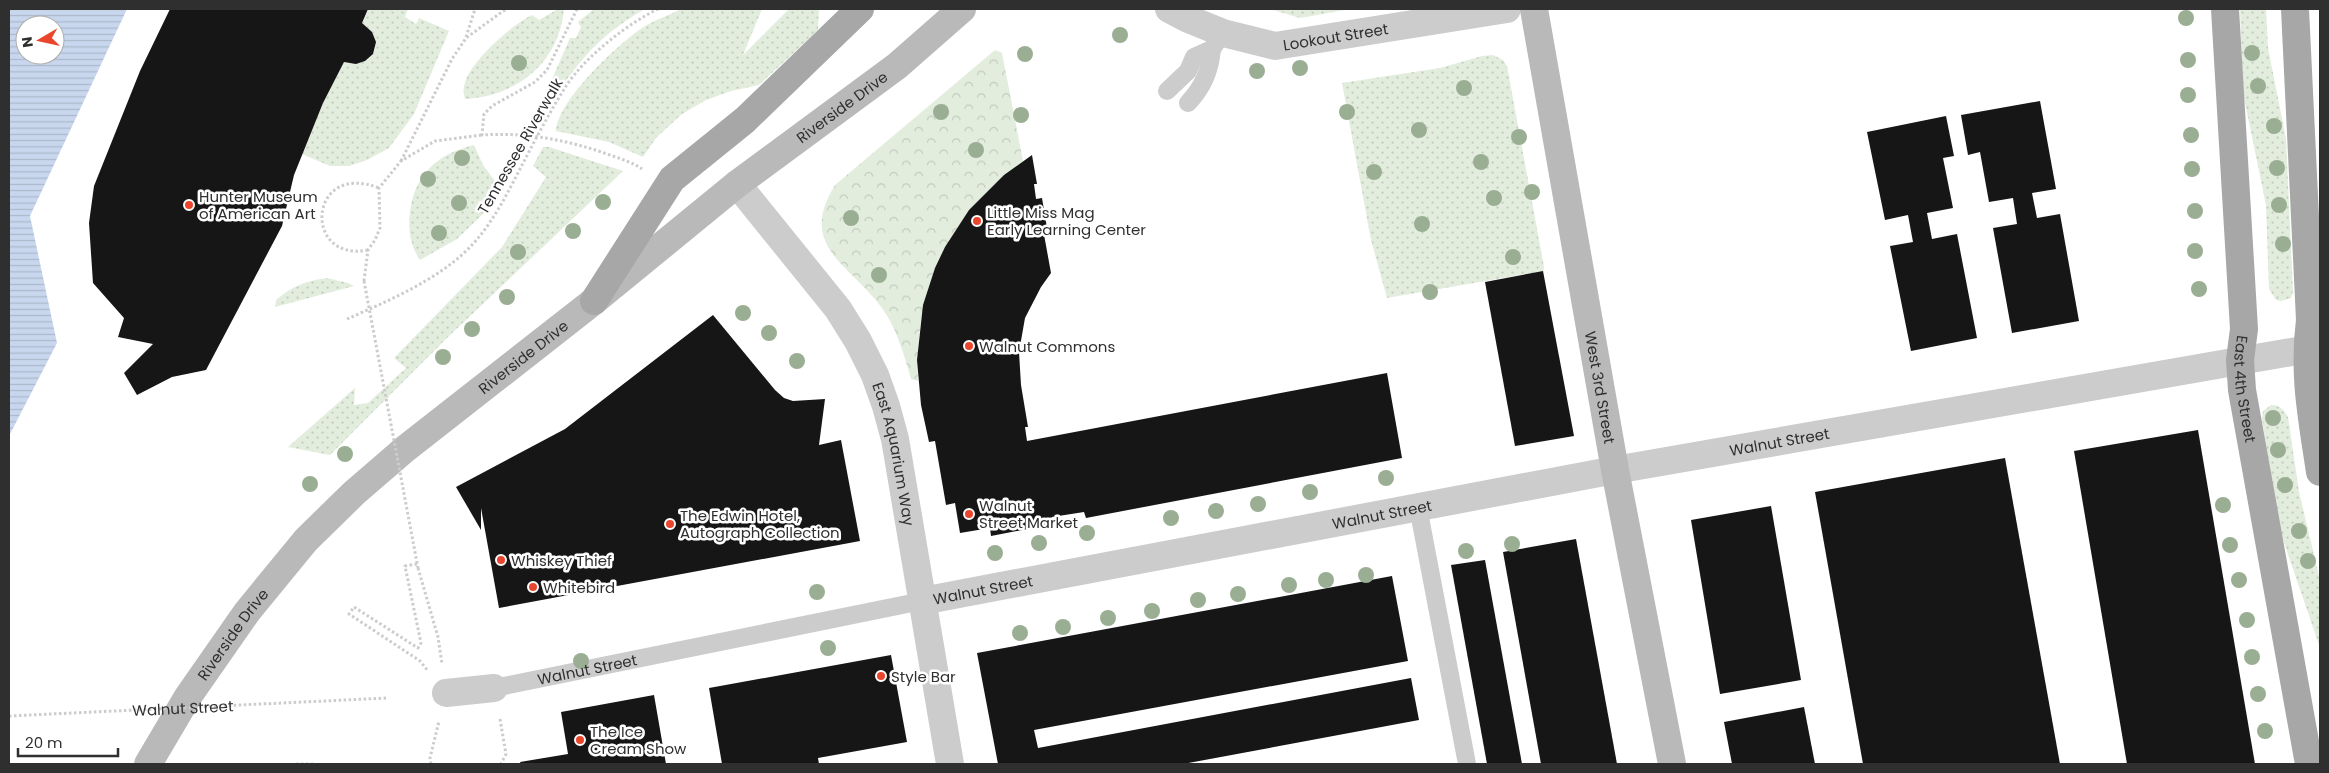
<svg xmlns="http://www.w3.org/2000/svg" width="2329" height="773" font-family="Poppins,sans-serif">
  <defs>
    <pattern id="grass-dots" width="8" height="8" patternUnits="userSpaceOnUse" patternTransform="scale(1.25)"><rect width="8" height="8" fill="#e2eddd"/><path d="M2 2h.1M6 6h.1" fill="none" stroke="#c2ccbe" stroke-width="1.8" stroke-linecap="round"/></pattern>
    <pattern id="forest-crowns" width="20" height="18" patternUnits="userSpaceOnUse" patternTransform="scale(1.25)"><rect width="20" height="18" fill="#e2eddd"/><path d="M2 6a3 3 0 1 1 6 0M12 15a3 3 0 1 1 6 0" fill="none" stroke="#c2ccbe"/></pattern>
    <pattern id="water-rules" width="6" height="5" patternUnits="userSpaceOnUse" patternTransform="scale(1.25)"><rect width="6" height="5" fill="#c8d7ed"/><path d="M0 2.5h6" fill="none" stroke="#acb9cc"/></pattern>
  </defs>
  <rect width="100%" height="100%" fill="#fff"/>
  <g fill="url(#grass-dots)">
    <path d="M368 9H408L405 17 416 24 419 18 449 31 414 114 389 148 367 160 349 166H330L302 154 323 103 344 62C375 67 386 44 362 23Z"/>
    <path d="M558 9H564C559 63 517 96 465 99 464 95 463 91 464 87 467 63 512 25 532 15L539 20Z"/>
    <path d="M594 9H645C593 38 570 72 539 122L532 123 542 102 546 100 551 92 549 86 570 38H576L581 27 578 22Z"/>
    <path d="M681 9H762L743 55 789 9H819L818 30 759 85 731 91 706 100 682 114 656 138 643 157 609 142 556 131C558 100 617 45 642 28 654 20 668 16 681 9Z"/>
    <path d="M1270 9H1350L1300 18Z"/>
    <path d="M2240 9H2266L2268 48 2286 139 2293 292 2291 298 2281 301 2276 300 2269 289 2266 205 2243 93Z"/>
    <path d="M1493 55 1503 60 1507 66 1544 267 1543 271 1387 298 1371 240 1342 83 1440 68 1482 56Z"/>
    <path d="M474 145 483 165 495 181 503 182 485 212 457 239 420 260C410 245 408 230 410 212 415 174 437 154 474 145Z"/>
    <path d="M543 147H549L623 171 447 338 330 455 288 447 355 388 354 405 368 403 406 368 394 358 502 247 546 177 533 166Z"/>
    <path d="M327 278 348 283 354 286 275 307 276 300C292 286 306 281 327 278Z"/>
    <path d="M2271 405C2280 405 2283 409 2288 417L2299 492 2320 580V648L2279 528 2262 419 2263 411Z"/>
  </g>
  <path fill="url(#forest-crowns)" d="M995 50 1002 53 1023 161C949 217 914 287 918 381L911 379C904 355 897 329 882 308 849 263 797 247 835 185Z"/>
  <path fill="url(#water-rules)" fill-rule="evenodd" d="M9 9H127L30 216 57 343 9 436ZM25 25H55V55H25Z"/>
  <g fill="#161616">
    <path d="M170 9H368L362 23 372 32 376 42 373 54 365 61 356 64 344 62 323 103 294 175 282 226 206 370 172 377 137 395 124 373 153 344 118 337 124 318 93 283 89 223 94 186 140 71Z"/>
    <path d="M2040 101 2056 189 2032 193 2037 218 2060 214 2079 321 2012 333 1993 228 2017 224 2013 198 1989 202 1980 152 1968 155 1961 115Z"/>
    <path d="M1946 116 1954 156 1943 158 1953 208 1927 213 1932 239 1957 234 1977 338 1911 351 1890 246 1913 242 1908 215 1885 220 1867 132Z"/>
    <path d="M1032 155 1037 184H1034L1036 199 1042 198 1047 228 1043 229 1051 273 1041 287 1025 318 1019 352 1021 385 1028 427H1025L1027 441 1387 373 1402 458 1086 518 1084 512 1052 517 1053 524 991 536 990 528 960 533 955 503 946 505 935 441 929 442 921 405 917 360 923 305 935 268 945 247 969 210 1004 175Z"/>
    <path d="M1543 271 1574 436 1515 446 1485 282Z"/>
    <path d="M713 315 775 390 784 398 793 401 825 399 819 445 841 440 860 541 499 608 481 508V530L456 487 565 429Z"/>
    <path d="M2198 430 2255 764H2127L2074 451Z"/>
    <path d="M2005 458 2060 764H1863L1815 492Z"/>
    <path d="M1771 506 1801 680 1720 694 1691 520Z"/>
    <path d="M1576 539 1617 764H1541L1503 552Z"/>
    <path d="M1485 560 1522 764H1487L1451 565Z"/>
    <path d="M1392 576 1408 661 1034 730 1038 748 1411 678 1419 720 1183 764H998L977 653Z"/>
    <path d="M891 655 907 742 818 758 819 764H722L709 688Z"/>
    <path d="M654 695 666 764H521L520 762 568 754 561 712Z"/>
    <path d="M1804 707 1815 764H1732L1724 722Z"/>
  </g>
  <g fill="none" stroke-linecap="round" stroke-linejoin="round">
    <g stroke="#ccc" stroke-width="3" stroke-dasharray="2.5 2.5" stroke-linecap="butt">
      <path d="M577 9 547 70 535 82 492 106 484 114 482 135C527 132 568 140 610 155 621 159 632 162 642 169"/>
      <path d="M466 37 475 9"/>
      <path d="M401 161 452 59 466 38 506 9"/>
      <path d="M368 250C302 263 308 160 379 188"/>
      <path d="M364 281 368 250 375 240 380 228 379 188 401 161 435 141 482 135"/>
      <path d="M347 319C388 301 440 279 471 246 492 224 506 196 520 169 534 142 549 113 566 86 585 57 627 24 658 9"/>
      <path d="M417 564 405 566 421 643 418 648 354 607 349 614 420 661 428 671"/>
      <path d="M418 568 438 637 442 664"/>
      <path d="M500 719 506 754 501 764"/>
      <path d="M296 764H313"/>
      <path d="M431 764 430 758 439 721"/>
    </g>
    <g stroke="#ccc" stroke-width="18">
      <path d="M1167 91 1188 71 1194 57 1212 49 1223 33"/>
      <path d="M1188 103C1203 87 1210 71 1212 49"/>
      <path d="M1418 507 1467 764"/>
      <path id="s1" d="M494 688 922 601"/>
    </g>
    <g stroke="#ccc" stroke-width="28">
      <path id="s2" d="M1169 9 1186 18 1223 33 1275 46 1507 9"/>
      <path id="s3" d="M737 184 838 309 858 341 875 375 886 406 895 439 950 764"/>
      <path id="s4" d="M922 601 1615 470 2320 347"/>
      <path d="M446 693 494 688"/>
    </g>
    <g stroke="#b9b9b9" stroke-width="28">
      <path id="s5" d="M1534 9 1615 470 1672 764"/>
      <path id="s6" d="M148 764 187 698 247 612 306 540 354 493 405 449 594 301 737 184 897 66 962 9"/>
    </g>
    <g stroke="#a7a7a7" stroke-width="28">
      <path id="s7" d="M2225 9 2244 329 2240 360 2242 390 2309 764"/>
      <path d="M2295 9 2310 320C2303 375 2312 418 2320 472"/>
      <path d="M594 301 672 179 745 120 860 9"/>
    </g>
    <g stroke="#ccc" stroke-width="3" stroke-dasharray="2.5 2.5" stroke-linecap="butt">
      <path d="M364 281 418 568"/>
      <path id="s8" d="M9 716 387 698"/>
    </g>
  </g>
  <g fill="#9aae93">
    <circle cx="2186" cy="18" r="8"/>
    <circle cx="1120" cy="35" r="8"/>
    <circle cx="2252" cy="53" r="8"/>
    <circle cx="1025" cy="54" r="8"/>
    <circle cx="2188" cy="60" r="8"/>
    <circle cx="519" cy="63" r="8"/>
    <circle cx="1300" cy="68" r="8"/>
    <circle cx="1257" cy="71" r="8"/>
    <circle cx="2258" cy="86" r="8"/>
    <circle cx="1464" cy="88" r="8"/>
    <circle cx="2188" cy="95" r="8"/>
    <circle cx="941" cy="112" r="8"/>
    <circle cx="1347" cy="112" r="8"/>
    <circle cx="1021" cy="115" r="8"/>
    <circle cx="2274" cy="126" r="8"/>
    <circle cx="1419" cy="130" r="8"/>
    <circle cx="2191" cy="135" r="8"/>
    <circle cx="1519" cy="137" r="8"/>
    <circle cx="976" cy="150" r="8"/>
    <circle cx="462" cy="158" r="8"/>
    <circle cx="1481" cy="162" r="8"/>
    <circle cx="2277" cy="168" r="8"/>
    <circle cx="2192" cy="169" r="8"/>
    <circle cx="1374" cy="172" r="8"/>
    <circle cx="428" cy="179" r="8"/>
    <circle cx="1532" cy="192" r="8"/>
    <circle cx="1494" cy="198" r="8"/>
    <circle cx="603" cy="202" r="8"/>
    <circle cx="459" cy="203" r="8"/>
    <circle cx="2279" cy="205" r="8"/>
    <circle cx="2195" cy="211" r="8"/>
    <circle cx="851" cy="218" r="8"/>
    <circle cx="1422" cy="224" r="8"/>
    <circle cx="573" cy="231" r="8"/>
    <circle cx="439" cy="233" r="8"/>
    <circle cx="2283" cy="244" r="8"/>
    <circle cx="2195" cy="251" r="8"/>
    <circle cx="518" cy="252" r="8"/>
    <circle cx="1513" cy="257" r="8"/>
    <circle cx="879" cy="275" r="8"/>
    <circle cx="2199" cy="289" r="8"/>
    <circle cx="1430" cy="292" r="8"/>
    <circle cx="507" cy="297" r="8"/>
    <circle cx="743" cy="313" r="8"/>
    <circle cx="472" cy="329" r="8"/>
    <circle cx="769" cy="333" r="8"/>
    <circle cx="443" cy="357" r="8"/>
    <circle cx="797" cy="361" r="8"/>
    <circle cx="2273" cy="418" r="8"/>
    <circle cx="2278" cy="450" r="8"/>
    <circle cx="345" cy="454" r="8"/>
    <circle cx="1386" cy="478" r="8"/>
    <circle cx="310" cy="484" r="8"/>
    <circle cx="2285" cy="485" r="8"/>
    <circle cx="1310" cy="492" r="8"/>
    <circle cx="1258" cy="504" r="8"/>
    <circle cx="2223" cy="505" r="8"/>
    <circle cx="1216" cy="511" r="8"/>
    <circle cx="1171" cy="518" r="8"/>
    <circle cx="2299" cy="531" r="8"/>
    <circle cx="1087" cy="533" r="8"/>
    <circle cx="1039" cy="543" r="8"/>
    <circle cx="1512" cy="544" r="8"/>
    <circle cx="2230" cy="545" r="8"/>
    <circle cx="1466" cy="551" r="8"/>
    <circle cx="995" cy="553" r="8"/>
    <circle cx="2308" cy="561" r="8"/>
    <circle cx="1366" cy="575" r="8"/>
    <circle cx="1326" cy="580" r="8"/>
    <circle cx="2239" cy="580" r="8"/>
    <circle cx="1289" cy="585" r="8"/>
    <circle cx="817" cy="592" r="8"/>
    <circle cx="1238" cy="594" r="8"/>
    <circle cx="1198" cy="600" r="8"/>
    <circle cx="1152" cy="611" r="8"/>
    <circle cx="1108" cy="618" r="8"/>
    <circle cx="2247" cy="620" r="8"/>
    <circle cx="1063" cy="627" r="8"/>
    <circle cx="1020" cy="633" r="8"/>
    <circle cx="828" cy="648" r="8"/>
    <circle cx="2252" cy="657" r="8"/>
    <circle cx="581" cy="661" r="8"/>
    <circle cx="2258" cy="694" r="8"/>
    <circle cx="2265" cy="731" r="8"/>
  </g>
  <g fill="#ea452d" stroke="#fff" stroke-width="2">
    <circle cx="189" cy="205" r="5"/>
    <circle cx="977" cy="221" r="5"/>
    <circle cx="969" cy="346" r="5"/>
    <circle cx="969" cy="514" r="5"/>
    <circle cx="670" cy="524" r="5"/>
    <circle cx="501" cy="560" r="5"/>
    <circle cx="533" cy="587" r="5"/>
    <circle cx="881" cy="676" r="5"/>
    <circle cx="580" cy="740" r="5"/>
  </g>
  <g text-anchor="middle" dominant-baseline="central" stroke-width="5" stroke-linejoin="round" paint-order="stroke">
    <g font-size="15" fill="#2f2f2f" stroke="#fff">
      <text stroke="none"><textPath href="#s2" startOffset="174">Lookout Street</textPath></text>
      <text stroke="none"><textPath href="#s6" startOffset="964">Riverside Drive</textPath></text>
      <text transform="translate(520 146) rotate(-60)">Tennessee Riverwalk</text>
      <text stroke="none"><textPath href="#s6" startOffset="559">Riverside Drive</textPath></text>
      <text stroke="none"><textPath href="#s5" startOffset="384">West 3rd Street</textPath></text>
      <text stroke="none"><textPath href="#s7" startOffset="381">East 4th Street</textPath></text>
      <text stroke="none"><textPath href="#s4" startOffset="872">Walnut Street</textPath></text>
      <text stroke="none"><textPath href="#s3" startOffset="318">East Aquarium Way</textPath></text>
      <text stroke="none"><textPath href="#s4" startOffset="468">Walnut Street</textPath></text>
      <text stroke="none"><textPath href="#s4" startOffset="62">Walnut Street</textPath></text>
      <text stroke="none"><textPath href="#s6" startOffset="155">Riverside Drive</textPath></text>
      <text stroke="none"><textPath href="#s1" startOffset="95">Walnut Street</textPath></text>
      <text stroke="none"><textPath href="#s8" startOffset="174">Walnut Street</textPath></text>
    </g>
    <g font-size="15" fill="#2f2f2f" stroke="#fff" text-anchor="start">
      <text x="199" y="196">Hunter Museum<tspan x="199" dy="17">of American Art</tspan></text>
      <text x="987" y="212">Little Miss Mag<tspan x="987" dy="17">Early Learning Center</tspan></text>
      <text x="979" y="346">Walnut Commons</text>
      <text x="979" y="505">Walnut<tspan x="979" dy="17">Street Market</tspan></text>
      <text x="680" y="515">The Edwin Hotel,<tspan x="680" dy="17">Autograph Collection</tspan></text>
      <text x="511" y="560">Whiskey Thief</text>
      <text x="543" y="587">Whitebird</text>
      <text x="891" y="676">Style Bar</text>
      <text x="590" y="731">The Ice<tspan x="590" dy="17">Cream Show</tspan></text>
    </g>
  </g>
  <rect width="2329" height="773" fill="none" stroke="#2f2f2f" stroke-width="20"/>
  <g transform="translate(40 40) rotate(261)"><circle r="24" fill="#ffffff" stroke="#acacac"/>
  <path d="M0-4L9 19L0 12L-9 19Z" fill="#ea452d"/>
  <text y="-8" font-size="14" font-weight="bold" text-anchor="middle" fill="#2f2f2f">N</text>
  </g>
  <path d="M18 748v8h100v-8" fill="none" stroke="#2f2f2f" stroke-width="2.5"/>
  <text x="25" y="748" font-size="15" fill="#2f2f2f" stroke="#ffffff" stroke-width="4" paint-order="stroke">20 m</text>
</svg>
